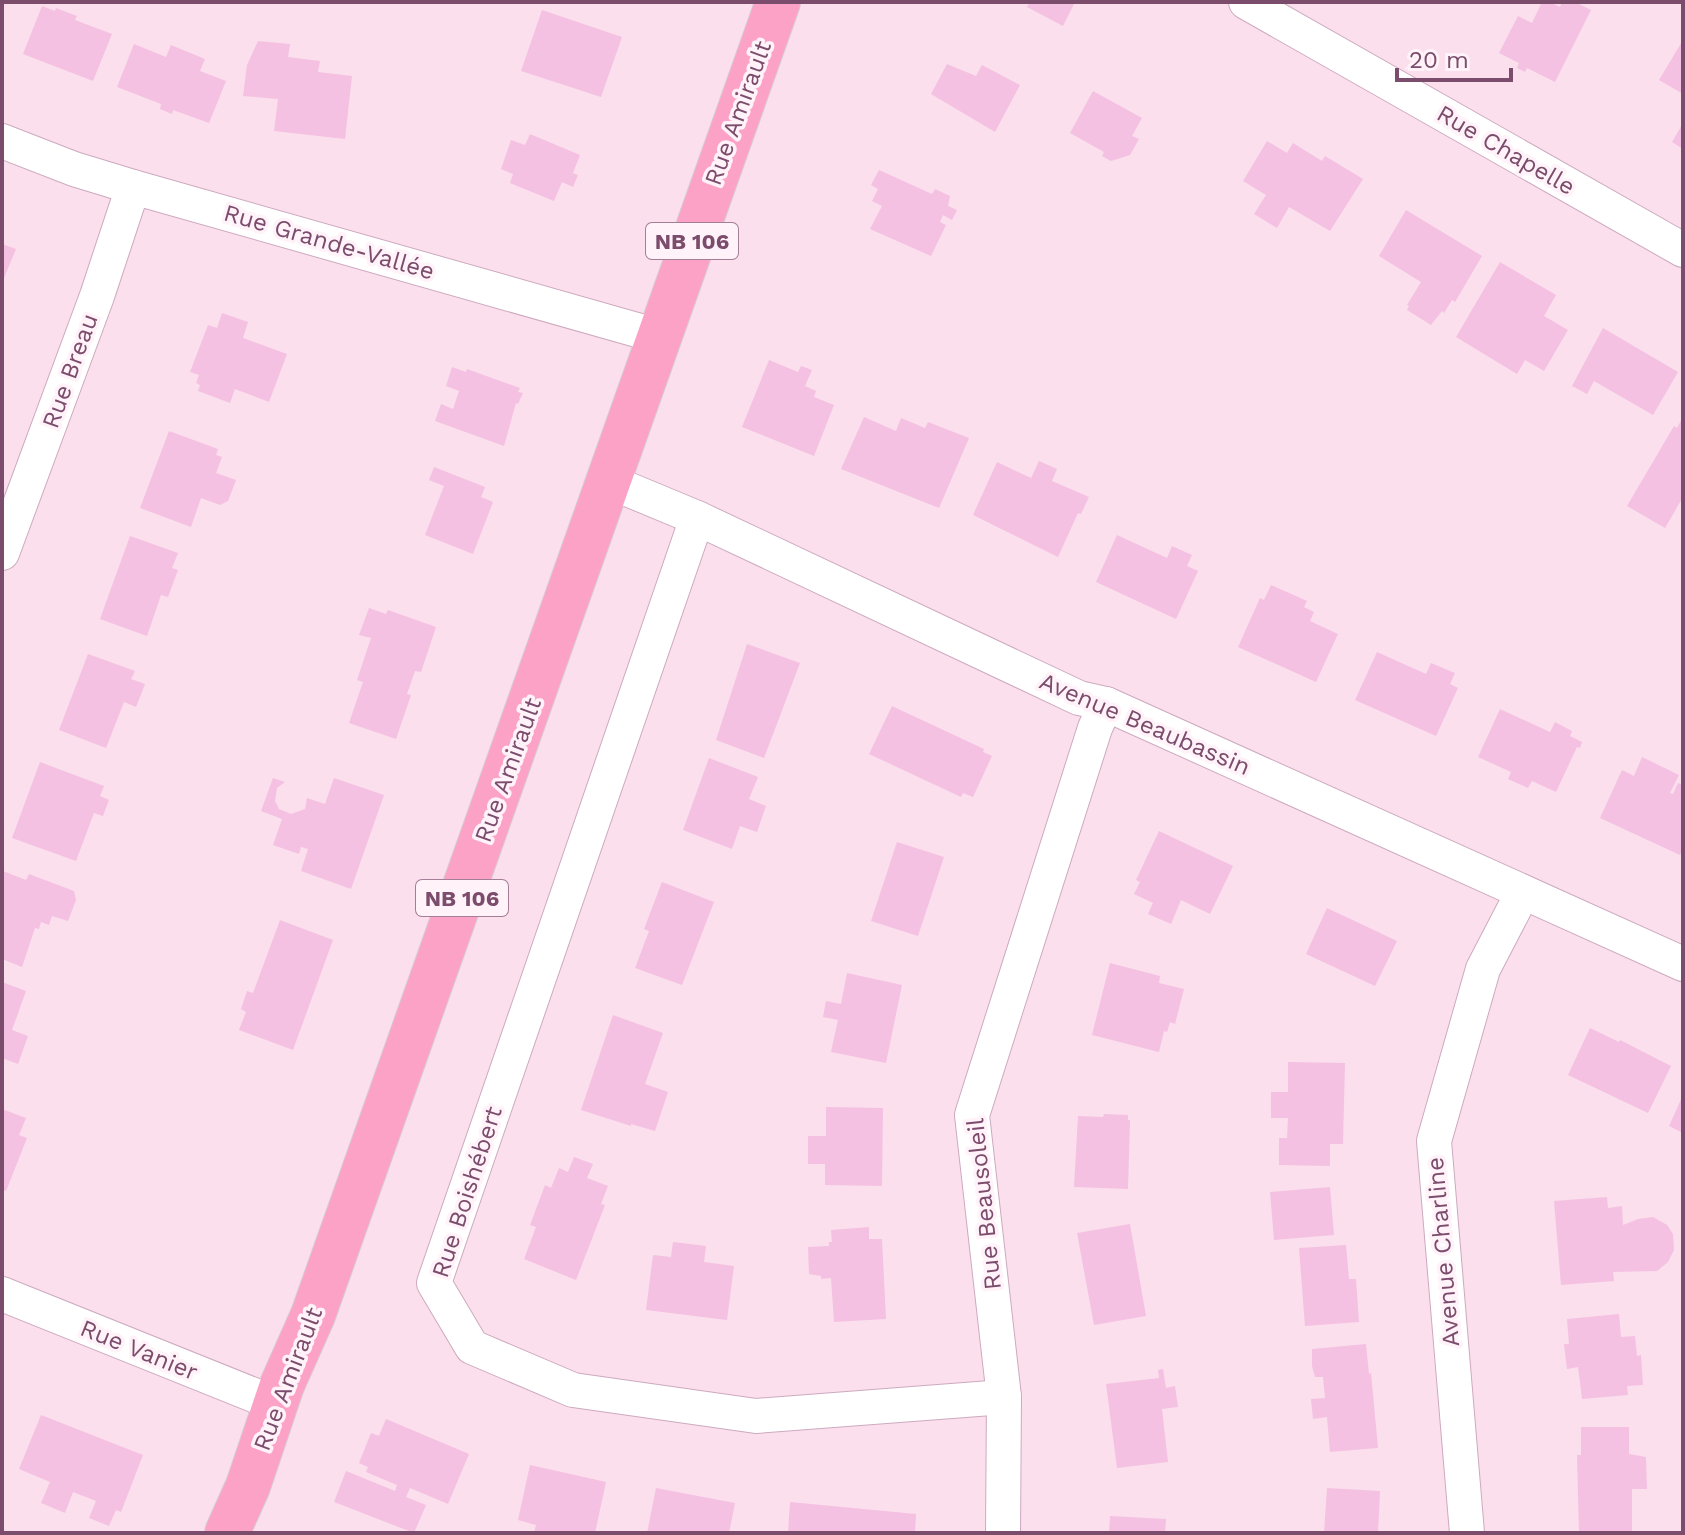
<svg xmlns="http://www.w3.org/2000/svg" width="1685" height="1535" font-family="'Work Sans',sans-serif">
  <rect width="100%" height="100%" fill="#fdebf3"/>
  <rect fill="#fbdfec" x="2" y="2" width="1681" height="1531"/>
  <g fill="#f4c1e2">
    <path d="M1030 2H1075L1063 26 1027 7Z"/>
    <path d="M1542 2H1550L1560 7 1562 2H1575L1591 10 1555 82 1527 68 1525 72 1517 68 1519 63 1499 53 1518 16 1532 23Z"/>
    <path d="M42 6 55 11 56 8 77 16 75 20 112 34 93 81 23 54Z"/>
    <path d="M542 10 622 37 601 97 521 71Z"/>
    <path d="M1683 40V94L1659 80Z"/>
    <path d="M258 41 290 44 288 57 320 61 318 72 352 76 345 139 274 131 278 99 243 96 247 65Z"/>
    <path d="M134 44 166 57 171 45 205 59 200 71 226 81 209 123 173 110 172 114 160 109 161 104 117 87Z"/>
    <path d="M947 64 976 76 982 65 1020 85 995 132 931 94Z"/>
    <path d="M1093 91 1142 118 1132 136 1139 139 1130 155 1111 161 1102 156 1104 152 1070 133Z"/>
    <path d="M1683 123V149L1672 142Z"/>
    <path d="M530 134 580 155 573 173 578 175 573 187 562 182 554 201 510 183 513 174 501 169 511 140 525 145Z"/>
    <path d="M1267 141 1287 153 1293 143 1322 161 1325 156 1363 179 1330 231 1289 207 1277 228 1254 214 1266 195 1243 181Z"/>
    <path d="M879 170 932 194 935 189 950 196 948 206 957 210 952 220 943 215 940 222 946 225 931 256 870 229 882 206 872 201 878 189 871 185Z"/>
    <path d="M1406 210 1482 256 1455 302 1452 300 1444 313 1442 311 1431 325 1407 310 1409 306 1407 305 1421 282 1379 256Z"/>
    <path d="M2 244 16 249 2 283Z"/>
    <path d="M1500 262 1556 295 1544 316 1568 330 1544 371 1525 360 1517 374 1456 337Z"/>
    <path d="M222 313 248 322 243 338 287 354 269 402 235 389 230 403 198 391 200 385 196 383 199 375 190 372 208 325 217 328Z"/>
    <path d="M1603 328 1678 372 1653 415 1594 381 1587 394 1572 386Z"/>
    <path d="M769 360 798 372 801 366 812 370 805 386 816 391 814 397 834 405 814 456 742 427Z"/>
    <path d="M452 367 466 372 467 369 520 388 518 392 523 393 518 404 516 403 504 446 435 421 441 404 453 409 459 391 446 386Z"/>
    <path d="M864 417 896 431 901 418 925 428 928 422 969 438 939 508 841 469Z"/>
    <path d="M1683 417V497L1665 528 1627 506 1674 426 1677 428Z"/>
    <path d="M169 431 218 449 216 455 222 457 216 473 236 480 228 501 220 505 201 498 191 527 140 508Z"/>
    <path d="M1039 461 1057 469 1052 481 1089 497 1081 514 1078 513 1058 557 973 515 997 462 1031 478Z"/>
    <path d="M434 467 485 487 481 497 493 502 473 554 425 535 444 486 429 480Z"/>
    <path d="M1117 535 1167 558 1172 546 1192 555 1187 566 1198 571 1176 619 1096 582Z"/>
    <path d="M130 536 178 553 172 568 178 570 168 597 161 595 147 636 100 619Z"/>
    <path d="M1271 585 1307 601 1304 607 1314 612 1310 621 1338 634 1316 682 1238 647 1260 598 1264 600Z"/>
    <path d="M369 608 386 614 388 610 436 627 421 672 415 671 407 694 411 695 396 739 349 723 363 682 357 680 371 638 359 635Z"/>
    <path d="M747 644 800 663 764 758 716 740Z"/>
    <path d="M1377 652 1426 674 1431 663 1455 673 1450 684 1458 688 1436 736 1355 700Z"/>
    <path d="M88 654 135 671 131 679 145 684 136 707 124 702 106 748 59 730Z"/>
    <path d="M892 706 984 749 983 752 992 756 973 797 963 793 961 797 869 754Z"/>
    <path d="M1500 709 1550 732 1555 722 1572 731 1570 736 1582 742 1580 748 1577 747 1556 792 1532 781 1528 788 1508 779 1511 772 1478 757Z"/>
    <path d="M1642 757 1679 775 1670 793 1673 794 1678 783 1683 785V848L1680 855 1600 818 1622 770 1634 776Z"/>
    <path d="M709 758 758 777 749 799 766 806 757 832 740 826 732 849 683 830Z"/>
    <path d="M40 762 104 786 100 796 109 800 103 816 94 813 76 861 12 838Z"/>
    <path d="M273 778 285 782 277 788 275 801 279 809 291 814 305 809 307 798 325 804 334 778 384 795 351 889 301 871 308 849 301 847 299 854 273 845 282 819 261 811Z"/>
    <path d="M1159 831 1233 866 1210 914 1181 900 1171 924 1148 914 1153 903 1134 894 1140 882 1136 880Z"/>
    <path d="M897 842 944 857 918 936 871 921Z"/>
    <path d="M3 871 26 880 29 874 74 891 76 900 68 921 52 916 49 925 41 922 39 929 35 928 22 967 2 959Z"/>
    <path d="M662 882 714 902 682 985 635 968 649 931 644 929Z"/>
    <path d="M1327 908 1397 941 1375 986 1306 954Z"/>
    <path d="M280 920 333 940 293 1050 239 1030 246 1012 241 1009 247 991 253 993Z"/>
    <path d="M1110 963 1160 976 1159 983 1184 989 1175 1024 1170 1022 1167 1032 1164 1031 1159 1052 1092 1035Z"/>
    <path d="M847 973 902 985 886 1063 831 1052 838 1020 823 1017 826 1001 841 1004Z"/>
    <path d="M2 982 26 991 12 1030 28 1036 18 1064 2 1058Z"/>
    <path d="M613 1015 663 1033 645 1084 668 1092 655 1131 631 1124V1126L581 1110Z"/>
    <path d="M1590 1028 1619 1042 1620 1040 1671 1066 1648 1113 1568 1075Z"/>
    <path d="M1288 1062 1345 1063 1343 1144H1330V1166L1279 1165V1138H1287L1288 1118H1271V1092H1288Z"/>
    <path d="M1683 1095V1133L1669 1126Z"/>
    <path d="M826 1107 883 1108 882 1186 825 1185V1164H808V1136H826Z"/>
    <path d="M2 1109 26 1118 19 1135 27 1138 6 1191 2 1189Z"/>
    <path d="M1104 1114 1128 1115V1120H1130L1128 1189 1074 1187 1078 1116 1103 1117Z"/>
    <path d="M574 1157 593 1164 587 1178 608 1186 601 1204 605 1205 576 1280 524 1259 536 1227 530 1225 545 1185 551 1188 559 1168 568 1172Z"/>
    <path d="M1330 1187 1334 1235 1274 1240 1270 1192Z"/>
    <path d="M1607 1197 1608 1208 1622 1206 1623 1225 1638 1219 1653 1217 1667 1225 1673 1234 1674 1250 1668 1262 1657 1271 1613 1272 1614 1281 1561 1285 1554 1201Z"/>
    <path d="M1130 1224 1146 1316 1094 1325 1077 1233Z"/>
    <path d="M869 1227V1239H882L886 1319 834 1322 831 1278 821 1279V1276L809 1274 808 1247 829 1246V1242H832L831 1230Z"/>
    <path d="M673 1242 706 1246 704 1262 734 1266 727 1320 646 1310 653 1255 671 1257Z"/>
    <path d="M1346 1245 1349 1279H1356L1359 1322 1305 1326 1299 1248Z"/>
    <path d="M1619 1314 1621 1337 1635 1336 1637 1356 1641 1355 1643 1385 1627 1386 1628 1395 1582 1399 1578 1367 1567 1369 1564 1344H1569L1567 1319Z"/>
    <path d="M1366 1344 1369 1374 1371 1373 1378 1448 1330 1452 1327 1417 1313 1419 1311 1399 1325 1398 1323 1377H1315L1312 1366V1349Z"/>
    <path d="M1163 1369 1166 1388 1175 1386 1178 1407 1162 1409 1168 1462 1117 1468 1106 1384 1159 1378 1158 1370Z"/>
    <path d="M41 1415 143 1455 121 1512 116 1510 109 1526 89 1518 96 1501 73 1492 65 1513 41 1503 50 1482 19 1469Z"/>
    <path d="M386 1419 469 1454 448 1504 410 1488 406 1497 426 1505 414 1533 334 1502 346 1471 395 1491 397 1485 366 1472 368 1467 359 1463 371 1433 379 1436Z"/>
    <path d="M1581 1427H1629V1454L1646 1457 1647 1489H1632V1533H1579L1577 1455H1581Z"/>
    <path d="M530 1465 606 1482 595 1533H534L536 1525 518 1520Z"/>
    <path d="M656 1488 735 1503 729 1533H647Z"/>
    <path d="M1327 1488 1380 1491 1378 1533H1324Z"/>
    <path d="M790 1502 916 1514 915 1533H788Z"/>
    <path d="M1110 1516 1166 1519 1165 1533H1109Z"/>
  </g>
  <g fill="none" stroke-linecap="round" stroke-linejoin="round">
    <g stroke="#cdaabf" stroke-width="36">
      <g id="minor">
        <path d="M1246 2 1683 250"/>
        <path d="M2 141 74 169 133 187 658 336"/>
        <path d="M608 481 697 518 1079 698 1106 704 1683 964"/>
        <path d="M697 518 434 1283 472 1347 573 1390 756 1416 1004 1397"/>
        <path d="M2 553 97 296 133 187"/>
        <path d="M2 1294 276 1404"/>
        <path d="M1003 1533 1004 1397 972 1115 1095 728 1106 704"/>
        <path d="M1467 1533 1434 1141 1483 969 1523 892"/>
      </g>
    </g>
    <g stroke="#d7c9d3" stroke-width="46">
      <path id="primary" d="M227 1533 248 1486 282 1385 313 1315 778 2"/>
    </g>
    <use href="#minor" stroke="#fff" stroke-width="34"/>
    <use href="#primary" stroke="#fda2c7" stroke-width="44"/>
  </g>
  <g text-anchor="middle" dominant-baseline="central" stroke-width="7" stroke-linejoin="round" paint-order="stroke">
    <g fill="#fff2f8" stroke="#a37e96" stroke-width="2">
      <rect x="646" y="223" width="92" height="36" rx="6"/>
      <rect x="416" y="880" width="92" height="36" rx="6"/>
    </g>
    <g font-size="22" font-weight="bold" fill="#7b4c6c">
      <text x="692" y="241">NB 106</text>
      <text x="462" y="898">NB 106</text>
    </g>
    <g font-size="24" fill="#7b4c6c" stroke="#fff2f8">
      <text transform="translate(738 113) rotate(-70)">Rue Amirault</text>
      <text transform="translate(1506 150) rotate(30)">Rue Chapelle</text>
      <text transform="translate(329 242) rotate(16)">Rue Grande-Vallée</text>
      <text transform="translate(70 371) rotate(-70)">Rue Breau</text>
      <text transform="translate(1145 724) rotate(23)">Avenue Beaubassin</text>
      <text transform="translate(508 770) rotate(-70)">Rue Amirault</text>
      <text transform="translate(467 1192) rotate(-72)">Rue Boishébert</text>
      <text transform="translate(984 1204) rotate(-96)">Rue Beausoleil</text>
      <text transform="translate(1443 1252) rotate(-95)">Avenue Charline</text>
      <text transform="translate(139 1350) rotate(22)">Rue Vanier</text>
      <text transform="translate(288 1379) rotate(-69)">Rue Amirault</text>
    </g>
  </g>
  <rect width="1685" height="1535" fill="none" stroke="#7b4c6c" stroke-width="8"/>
  <path d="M1397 68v12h114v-12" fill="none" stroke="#7b4c6c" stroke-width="4"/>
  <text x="1409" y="68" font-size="24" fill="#7b4c6c" stroke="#fff2f8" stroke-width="6" paint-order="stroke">20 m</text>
</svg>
